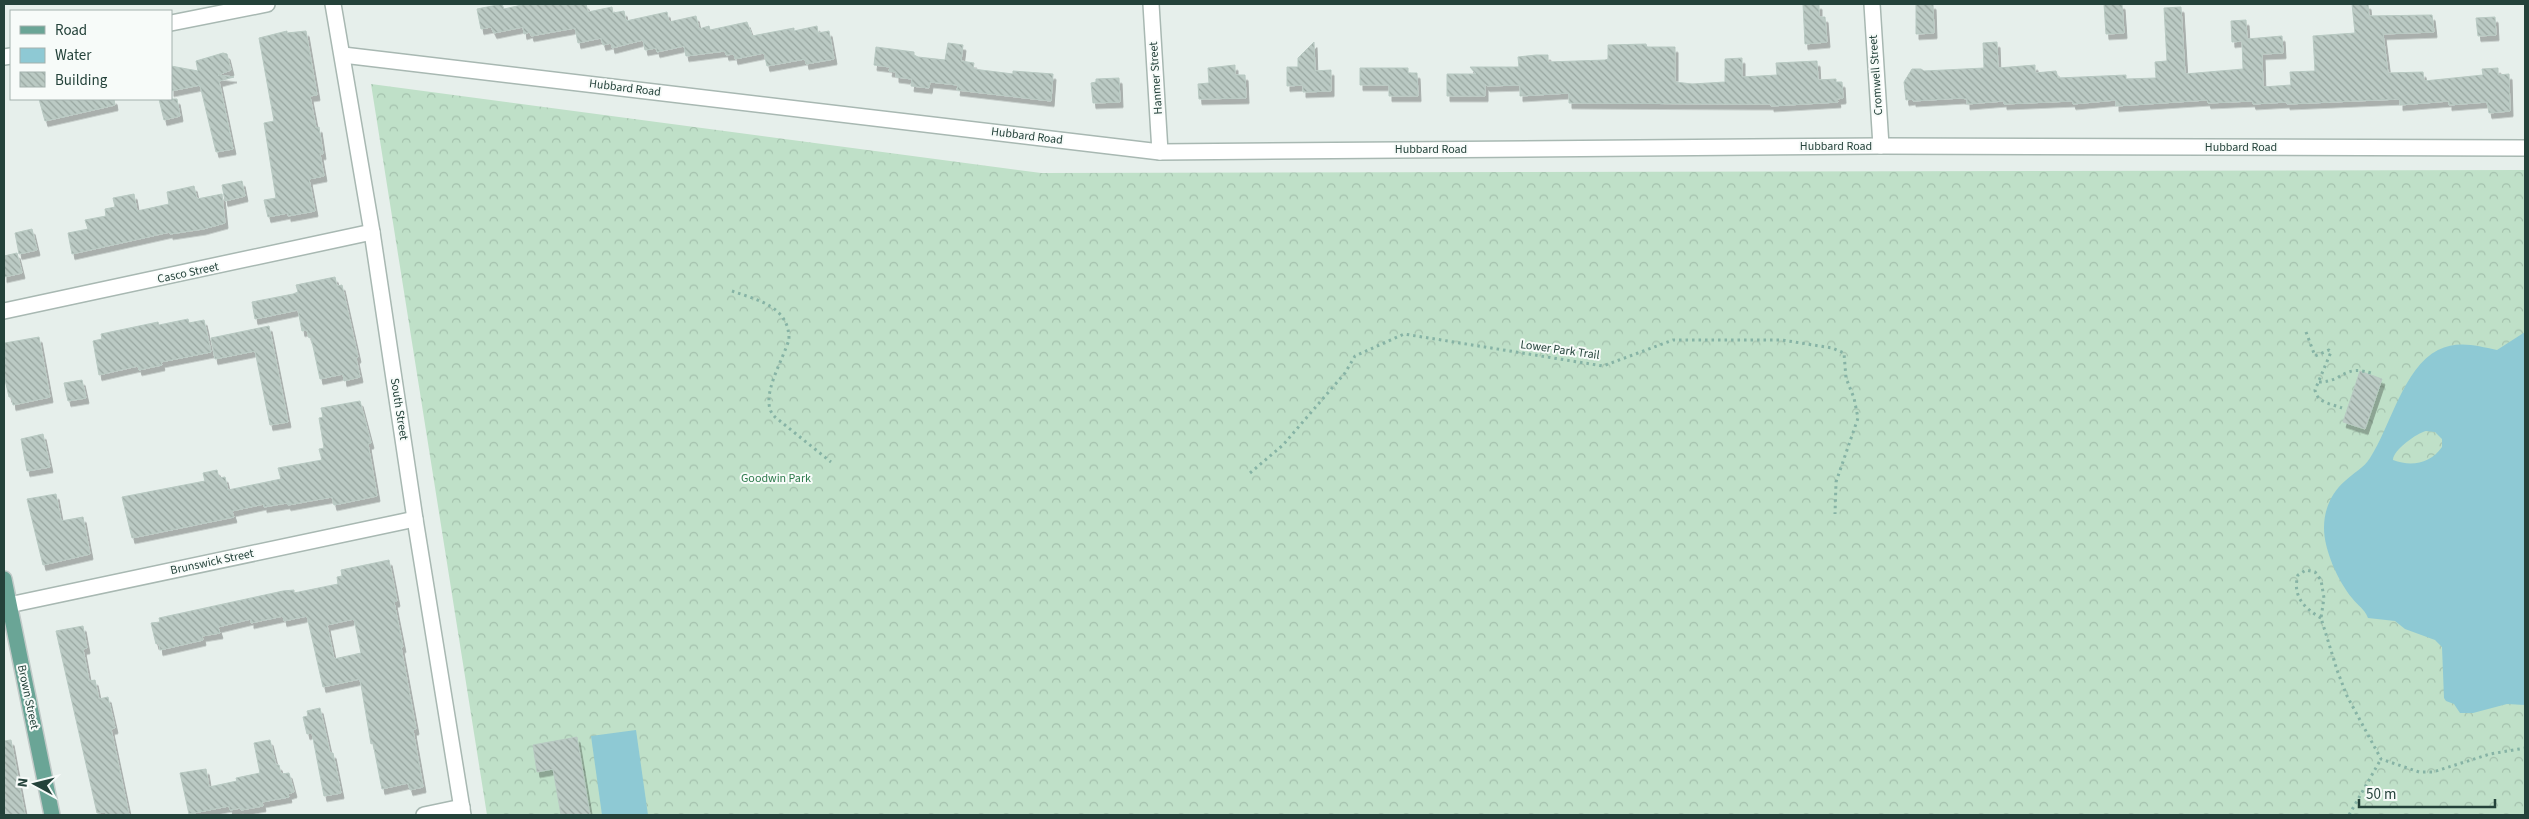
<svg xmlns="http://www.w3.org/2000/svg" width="2529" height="819" font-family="'Source Sans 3',sans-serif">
  <defs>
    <pattern id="forest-crowns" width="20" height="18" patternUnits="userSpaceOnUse" patternTransform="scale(1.25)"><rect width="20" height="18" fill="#bfe0c8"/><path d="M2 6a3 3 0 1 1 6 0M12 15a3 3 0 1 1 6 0" fill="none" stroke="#a4c1ad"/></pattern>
    <pattern id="building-back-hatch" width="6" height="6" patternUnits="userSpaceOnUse" patternTransform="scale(1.25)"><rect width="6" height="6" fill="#bbcac4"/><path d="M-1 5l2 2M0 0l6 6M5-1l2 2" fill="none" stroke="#98a6a0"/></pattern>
    <filter id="shadow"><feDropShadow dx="3" dy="5.5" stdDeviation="0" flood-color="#0004"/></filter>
  </defs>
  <rect width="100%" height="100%" fill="#e6efeb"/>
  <path fill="url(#forest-crowns)" d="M371 84 1041 173 2525 170V815H487Z"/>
  <g fill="#8ec9d4" fill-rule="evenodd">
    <path d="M2525 332V705L2507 704 2473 713H2460L2454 704 2446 701 2444 698 2442 647 2435 640 2405 629 2395 621 2368 618C2364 608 2358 606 2352 598 2338 581 2324 550 2324 528 2324 510 2331 493 2345 481 2353 473 2364 468 2370 458 2390 428 2403 368 2438 350 2458 340 2477 346 2497 350ZM2426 431 2435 432 2442 439V447C2430 464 2411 467 2393 460 2393 450 2417 433 2426 431Z"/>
    <path d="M636 730 648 815H602L591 736Z"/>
  </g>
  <g fill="url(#building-back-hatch)" stroke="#b8c9c2" fill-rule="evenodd" filter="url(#shadow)">
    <path d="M502 4 504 9 526 4H586L588 12 612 7 613 13 624 11 626 21 667 12 669 22 696 16 699 29 709 26 710 30 747 22 752 36 794 28V31L817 26 818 33 829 31 834 59 806 64 805 59 767 66 764 53 735 59 734 54 726 55 725 51 686 56 684 46 657 52 656 48 645 50 643 40 612 48 611 43 603 45 601 38 578 43 575 28 531 36 530 32 524 34 523 27 494 33 491 27 481 29 477 9Z"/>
    <path d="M1803 4H1819V17H1825L1827 42 1805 44Z"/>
    <path d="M1916 4H1933L1934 33 1916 34Z"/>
    <path d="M2104 4H2122L2124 33 2106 34Z"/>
    <path d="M2352 4H2368L2369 16 2432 15 2434 32 2383 34 2388 73 2423 72 2424 81 2483 75 2482 69 2498 68V75L2509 74 2510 111 2489 113 2487 102 2449 105V101L2400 105V99L2287 104V102L2253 104 2252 101 2208 103 2207 100 2116 106V100L2073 104 2072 101 2004 104V101L1967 104V99L1961 98 1913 101V99L1906 100 1904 82 1912 69H1921L1924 71 1984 68 1983 43 1997 42 1998 68 2035 65V73L2056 71 2058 78 2126 75V79L2156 78 2155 62 2167 61 2164 8 2181 7 2185 74 2243 69 2242 41 2232 42 2231 21 2246 20 2247 39 2282 36 2283 53 2262 54 2263 87 2291 85 2290 72 2315 71 2313 36 2355 33Z"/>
    <path d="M2495 17 2496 35 2478 36 2476 18Z"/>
    <path d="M287 31V33L306 31 317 95 310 96 316 128 319 127 323 154H320L324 176 309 179 315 211 288 216V213L268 217 264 200 276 198 264 123 274 121 259 38Z"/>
    <path d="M1314 42 1315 71 1331 70V91L1303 92V85L1287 86V67H1298V58Z"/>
    <path d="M948 43 963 45 961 61 974 63 973 69 1013 74V71L1053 74 1051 101 957 90 958 85 930 82 929 88 911 86 912 79 896 77V72L889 71 890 67 874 65 876 47 914 52V55L918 57 945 60Z"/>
    <path d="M1646 44 1647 47H1675V82L1692 84 1725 82V59L1742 58V77L1777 75 1776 63 1817 61 1818 80 1836 79V82H1842L1843 98 1837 99 1838 102 1771 106V104H1749L1569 103V93L1520 96V85L1487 86 1485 84V96H1447V74H1476L1470 67H1519L1518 57 1536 55H1548V62L1605 60 1608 59V45Z"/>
    <path d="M223 53 227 54 231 70 218 75 234 77 219 81 233 149 216 152 200 85 171 91V66L198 71 196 61Z"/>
    <path d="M1235 65V75H1245L1246 98 1199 99 1198 84 1209 83 1208 68Z"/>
    <path d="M1360 68H1408V73H1417L1418 96H1389V85H1360Z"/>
    <path d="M1119 78 1120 102 1093 103 1091 83 1096 82V79Z"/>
    <path d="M39 99H114L115 105 45 121Z"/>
    <path d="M159 99H177L180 116 164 120Z"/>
    <path d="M242 181 245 196 225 201 222 185Z"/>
    <path d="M194 186 197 199 222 194 225 223 203 229 170 234V232L72 254 68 233 88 229 85 220 106 216 105 209 115 207 113 198 134 194 137 211 169 204 167 192Z"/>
    <path d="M32 229 37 250 19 254 15 233Z"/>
    <path d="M17 253 22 273 4 277V256Z"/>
    <path d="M335 277 337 286 342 285 358 357 356 358 360 377 344 381 343 374 320 379 311 337 309 338 307 330 302 331 298 310 255 319 252 302 293 294 298 292 296 285Z"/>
    <path d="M188 319 189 323 204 320 211 352 161 362 162 365 139 370 138 366 99 375 93 341 102 339 101 334 158 322 159 325Z"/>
    <path d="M269 326 288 422 270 425 255 351 215 359 211 338Z"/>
    <path d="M39 337 50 397 13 405 12 397H9L4 375 5 343Z"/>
    <path d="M2360 371 2382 379 2365 429 2343 422Z"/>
    <path d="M82 380 86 398 68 401 64 383Z"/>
    <path d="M360 401 371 443 368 444 377 496 334 505 332 497 288 505 287 503 264 507V504L232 511 234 517 132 538 122 497 205 481 203 473 217 470 219 478 225 477 228 490 281 479 278 468 322 460 319 449 324 448 319 418 323 417 321 408Z"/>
    <path d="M43 434 50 467 27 471 21 439Z"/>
    <path d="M56 494 61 521 83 517 90 554 43 565 27 499Z"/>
    <path d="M389 560 397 601 394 602 403 647H401L416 729 413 730 423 787 410 790 408 783 382 789 373 743 371 744 360 679 323 687 307 616 284 621 283 616 251 623V619L218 627 220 633 202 636 203 640 160 650 159 643 156 644 151 623 160 622 159 618 283 591 294 590V593L338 584 337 577 342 576 341 570ZM354 619 361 653 334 659 327 625Z"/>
    <path d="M83 626 87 648 83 649 89 681 95 680 99 699 108 697 115 728 111 729 129 815H106L105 812 97 813 95 804 56 631Z"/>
    <path d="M320 708 330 753H333L341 793 324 796 312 733 307 734 303 717 308 716 307 711Z"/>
    <path d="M577 737 590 815H561L553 769 537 772 533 745Z"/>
    <path d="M11 740 21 794 25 815H4V741Z"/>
    <path d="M270 740 276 765H279L281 774 289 773 294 792 288 794 289 797 262 802 263 806 241 810V808L230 810 229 806 189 814 180 773 206 769 209 787 237 781 236 778 260 773 254 743Z"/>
  </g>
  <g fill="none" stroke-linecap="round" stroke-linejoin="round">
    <g stroke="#a8b8b2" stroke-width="18">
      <g id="minor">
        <path d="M333 4 372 232 415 519 463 815"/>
        <path d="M1151 4 1160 152"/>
        <path d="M1872 4 1881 146"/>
        <path d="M171 23 267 4"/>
        <path d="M343 55 1160 152 1881 146 2525 148"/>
        <path d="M4 57 11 56"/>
        <path d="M4 311 372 232"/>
        <path d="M9 605 415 519"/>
        <path d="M424 815 462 807"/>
      </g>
    </g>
    <g stroke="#c2cac8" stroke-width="18">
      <path id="major" d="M4 579 52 815"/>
    </g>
    <g stroke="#86b3a5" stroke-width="3" stroke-dasharray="2.5 4" stroke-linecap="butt">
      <path d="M732 291C757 300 789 306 789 339 784 359 757 400 775 417L831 462"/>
      <path d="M2306 332 2315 356 2329 350 2331 352 2315 390C2317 403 2332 404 2342 408"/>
      <path d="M2319 382C2344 382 2343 363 2374 374"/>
      <path d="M1250 473 1283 445 1345 373 1355 356 1404 334 1603 366 1673 340H1782L1832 348 1844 353 1846 378 1854 398 1858 418 1836 482 1835 514"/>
      <path d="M2321 618C2304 608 2292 596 2298 575L2306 570 2315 572 2321 580 2324 598 2321 618 2337 670 2347 696 2381 759 2419 772H2433L2490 754 2525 748"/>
      <path d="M2349 815 2381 759"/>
    </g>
    <use href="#minor" stroke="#fff" stroke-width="15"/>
    <use href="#major" stroke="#6aa596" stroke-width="15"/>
  </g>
  <g text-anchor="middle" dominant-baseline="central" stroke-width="4" stroke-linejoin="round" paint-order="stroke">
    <g font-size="12" fill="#24423a" stroke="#f7fbf9">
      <text transform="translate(1876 75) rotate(-94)">Cromwell Street</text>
      <text transform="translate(1156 78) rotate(-94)">Hanmer Street</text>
      <text transform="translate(625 88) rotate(7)">Hubbard Road</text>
      <text transform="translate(1027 136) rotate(7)">Hubbard Road</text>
      <text x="1836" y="146">Hubbard Road</text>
      <text x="2241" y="147">Hubbard Road</text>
      <text x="1431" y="149">Hubbard Road</text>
      <text transform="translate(188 273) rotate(-12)">Casco Street</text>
      <text transform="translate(1560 350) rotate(8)">Lower Park Trail</text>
      <text transform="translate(399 409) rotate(81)">South Street</text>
      <text transform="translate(212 562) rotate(-12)">Brunswick Street</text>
      <text transform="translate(28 697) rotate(78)">Brown Street</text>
    </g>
    <g font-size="12" fill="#2d7a4b" stroke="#f7fbf9">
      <text x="776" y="478">Goodwin Park</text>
    </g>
  </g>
  <rect width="2529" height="819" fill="none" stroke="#24423a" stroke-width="10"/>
  <rect x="10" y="10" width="162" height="90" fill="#f7fbf9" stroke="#a3b1ad"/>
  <rect x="20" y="26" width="25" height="8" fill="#6aa596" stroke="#a3b1ad"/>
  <text x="55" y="35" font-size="15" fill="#24423a">Road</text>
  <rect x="20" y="48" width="25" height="15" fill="#8ec9d4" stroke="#a3b1ad"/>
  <text x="55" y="60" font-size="15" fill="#24423a">Water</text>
  <rect x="20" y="72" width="25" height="15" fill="url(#building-back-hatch)" stroke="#a3b1ad"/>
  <text x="55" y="85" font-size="15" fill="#24423a">Building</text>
  <g transform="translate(35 784) rotate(277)" stroke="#f7fbf9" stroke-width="4" paint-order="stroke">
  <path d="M0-4L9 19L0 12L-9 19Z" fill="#24423a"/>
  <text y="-8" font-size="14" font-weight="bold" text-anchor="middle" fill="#24423a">N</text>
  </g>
  <path d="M2359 799v8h136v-8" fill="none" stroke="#24423a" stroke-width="2.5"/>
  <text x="2366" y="799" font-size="15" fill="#24423a" stroke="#f7fbf9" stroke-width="4" paint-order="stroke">50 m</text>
</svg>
